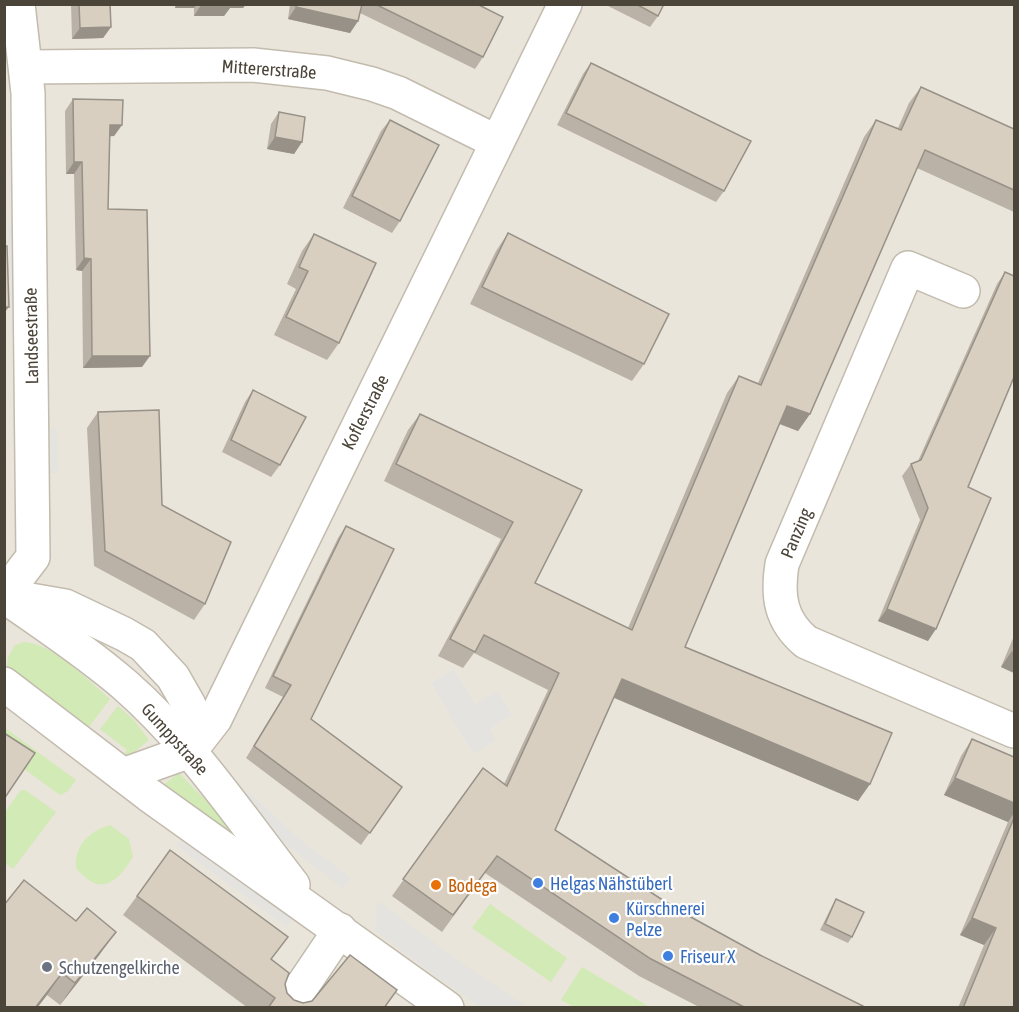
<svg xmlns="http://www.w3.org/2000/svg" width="1019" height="1012" font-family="'Asap Condensed',sans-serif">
  <rect width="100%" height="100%" fill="#f6f3ec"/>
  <rect fill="#eae5da" x="5" y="5" width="1009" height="1002"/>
  <g fill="#d2eab5">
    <path d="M24 642C52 643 89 681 110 699L86 731 7 668 8 657 15 645Z"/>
    <path d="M118 706 134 720 149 740 127 758H121L127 750 100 729Z"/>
    <path d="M5 728 76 780 68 791 60 795 5 755Z"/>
    <path d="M179 773 232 827 225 836 163 785Z"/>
    <path d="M21 790H25L56 812 13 869 5 863V812Z"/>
    <path d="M110 825 129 839 133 857C116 884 100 897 76 868 74 846 89 831 110 825Z"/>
    <path d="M490 904 567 958 551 982 472 928Z"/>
    <path d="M582 967 648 1006 647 1007H574L561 1000Z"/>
  </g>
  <g fill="#e5e3e0">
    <path d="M20 225 23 321 12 322 8 226Z"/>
    <path d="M57 428 58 473H46L45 429Z"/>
    <path d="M454 669 475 704 497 691 512 715 489 729 496 740 473 754 431 683Z"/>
    <path d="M248 791 303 842 351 878 343 889 283 842 251 812 240 799Z"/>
    <path d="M181 838 294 918 286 927 176 845Z"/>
    <path d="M377 900 463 964 527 1007H480L439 979 375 931Z"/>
  </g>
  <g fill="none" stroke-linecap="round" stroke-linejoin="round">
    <g stroke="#c2bbae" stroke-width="36">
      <g id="minor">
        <path d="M27 67 253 65 327 73 372 84 398 93 497 142"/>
        <path d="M963 291 908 268 782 564C777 596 780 620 806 642L1014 731"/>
        <path d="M4 595 33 557 28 93 18 4"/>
        <path d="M4 596C45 625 88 653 126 686 191 743 240 817 293 885"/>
        <path d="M13 597 65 606 124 634 143 645 173 677 189 705 190 751"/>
        <path d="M4 684 149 795 447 1008"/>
        <path d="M123 775 190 751 215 719 565 4"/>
        <path d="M290 1004 340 930"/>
      </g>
    </g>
    <use href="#minor" stroke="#fff" stroke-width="33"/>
  </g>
  <g fill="#bab2a6">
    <path d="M71 4H246L243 8H230L224 16H194V8H175V5L110 6 111 27 103 38 72 39Z"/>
    <path d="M290 4H477L483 57 475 69 360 13 358 21 350 33 288 19Z"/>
    <path d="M604 4H664L658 16 650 27Z"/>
    <path d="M591 63 724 191 716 202 557 125 583 74Z"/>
    <path d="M921 87 1014 129V212L917 168 810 414 798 431 779 424 685 647 870 784 858 801 614 698 555 830 678 910 760 955 863 1008H701L639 976 485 873 442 932 392 896 483 768 504 784 548 690 474 653 463 668 438 656 501 539 384 481 408 430 420 414 582 490 535 583 628 628 727 393 739 376 758 383 864 137 876 120 898 128 909 103Z"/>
    <path d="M73 99 122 125 114 136H110L108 209 142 367 83 368 82 271 76 270 74 174H66L65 111Z"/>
    <path d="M279 112 302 142 294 154 267 149 271 124Z"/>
    <path d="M390 120 400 221 392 233 343 208 381 131Z"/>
    <path d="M508 233 644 364 632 381 470 304 496 251Z"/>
    <path d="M314 234 339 343 327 360 274 335 296 289 287 284 302 251Z"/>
    <path d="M1005 272 968 487 928 641 878 621 920 520 902 476 911 464 918 461 997 284Z"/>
    <path d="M253 390 280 465 271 477 222 452 245 402Z"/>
    <path d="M98 412 162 505 205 604 194 620 94 566 87 428Z"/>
    <path d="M346 526 311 719 402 787 361 845 246 758 283 697 265 688 338 538Z"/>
    <path d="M1014 636V673L1001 667Z"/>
    <path d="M972 739 1014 757V1008H958L984 945 960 935 1008 822 944 795 961 756Z"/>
    <path d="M137 896 272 960 285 984 287 993 294 1000 303 1003 385 1008H248L123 915Z"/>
    <path d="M836 899 852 937 848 943 820 930 832 906Z"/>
    <path d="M4 905 100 954 60 1005 47 995 37 1008H4Z"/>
  </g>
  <g fill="#979187">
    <path d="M103 4H175L102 6Z"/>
    <path d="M177 4H197L194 8H175Z"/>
    <path d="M246 4 243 8H230L224 16H194L201 5Z"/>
    <path d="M296 7 358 21 350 33 288 19Z"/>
    <path d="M111 27 103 38 72 39 80 28Z"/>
    <path d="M110 125H122L114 136 102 137Z"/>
    <path d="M275 137 302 142 294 154 267 149Z"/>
    <path d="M74 162H82L74 174H66Z"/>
    <path d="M84 258 91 259 82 271 76 270Z"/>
    <path d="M4 307H9L4 313Z"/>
    <path d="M92 356H150L142 367 83 368Z"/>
    <path d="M787 406 810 414 798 431 775 422Z"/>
    <path d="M887 609 936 629 928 641 878 621Z"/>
    <path d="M1012 651 1014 652V673L1001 667Z"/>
    <path d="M622 679 870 784 858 801 610 696Z"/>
    <path d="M955 778 1014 803V813L1008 822 944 795Z"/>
    <path d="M972 918 996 928 984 945 960 935Z"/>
    <path d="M116 932 100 954 60 1005 75 983Z"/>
    <path d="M62 973 47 995 37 1008H35Z"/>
  </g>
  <g fill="#d8cfc1" stroke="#979187" stroke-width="1.5">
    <path d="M79 4H110L111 27 80 28Z"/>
    <path d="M201 4H232V5Z"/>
    <path d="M296 4H362L358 21 296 7Z"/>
    <path d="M375 4H477L503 17 483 57Z"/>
    <path d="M636 4H664L658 16Z"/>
    <path d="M591 63 751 141 724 191 566 113Z"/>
    <path d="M921 87 1014 129V190L925 150 810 414 787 406 685 647 892 733 870 784 622 679 555 830 678 910 760 955 863 1006V1008H746L651 959 497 856 453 915 403 879 483 768 507 786 559 673 484 635 475 652 450 639 513 522 396 464 420 414 582 490 535 583 632 630 739 376 761 385 876 120 901 130Z"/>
    <path d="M73 99 123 100 122 125H110L108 209 147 210 150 356H92L91 259 84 258 82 162H74Z"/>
    <path d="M279 112 305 117 302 142 275 137Z"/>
    <path d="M390 120 439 145 400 221 352 196Z"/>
    <path d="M508 233 669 314 644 364 482 287Z"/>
    <path d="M314 234 376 263 339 343 286 317 308 271 299 267Z"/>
    <path d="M4 246H7L9 307H4Z"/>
    <path d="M1005 272 1014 276V377L968 487 991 498 936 629 887 609 928 508 911 464 921 460Z"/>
    <path d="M253 390 306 417 280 465 231 440Z"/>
    <path d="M159 410 162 505 231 542 205 604 105 551 98 412Z"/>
    <path d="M346 526 394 549 311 719 402 787 370 833 254 746 291 685 273 676Z"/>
    <path d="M4 733 35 753 4 799Z"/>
    <path d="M972 739 1014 757V803L955 778Z"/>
    <path d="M1014 818V1008H963L996 928 972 918Z"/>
    <path d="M170 850 288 937 271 959 289 973 285 984 287 993 294 1000 303 1003 312 1001 350 955 397 990 384 1008H268L275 998 137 896Z"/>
    <path d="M24 880 76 921 87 908 116 932 75 983 62 973 35 1008H4V905Z"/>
    <path d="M836 899 864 912 852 937 825 924Z"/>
  </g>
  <g fill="#3f7fe0" stroke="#fff" stroke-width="2">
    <circle cx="538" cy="883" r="6"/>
    <circle cx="614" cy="918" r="6"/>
    <circle cx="668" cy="956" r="6"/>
  </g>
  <circle fill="#e8710a" stroke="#fff" stroke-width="2" cx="436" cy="885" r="6"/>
  <circle fill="#6b7280" stroke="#fff" stroke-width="2" cx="47" cy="967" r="6"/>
  <g text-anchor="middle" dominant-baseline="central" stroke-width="4.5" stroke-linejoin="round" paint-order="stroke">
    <g font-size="18" fill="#4b4439" stroke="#fff">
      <text transform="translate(269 69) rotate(4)">Mittererstraße</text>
      <text transform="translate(31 336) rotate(-91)">Landseestraße</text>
      <text transform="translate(365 412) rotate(-63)">Koflerstraße</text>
      <text transform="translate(796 533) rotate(-67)">Panzing</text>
      <text transform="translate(175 739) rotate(48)">Gumppstraße</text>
    </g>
    <g font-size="18" fill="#366cbe" stroke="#fff" text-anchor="start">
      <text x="550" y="883">Helgas Nähstüberl</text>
      <text x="626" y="908">Kürschnerei<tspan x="626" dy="21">Pelze</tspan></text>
      <text x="680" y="956">Friseur X</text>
    </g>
    <g font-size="18" fill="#c56008" stroke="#fff" text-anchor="start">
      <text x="448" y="885">Bodega</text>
    </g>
    <g font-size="18" fill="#5b616d" stroke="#fff" text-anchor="start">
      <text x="59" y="967">Schutzengelkirche</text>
    </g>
  </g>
  <rect width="1019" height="1012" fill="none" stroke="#4b4439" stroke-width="12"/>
</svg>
